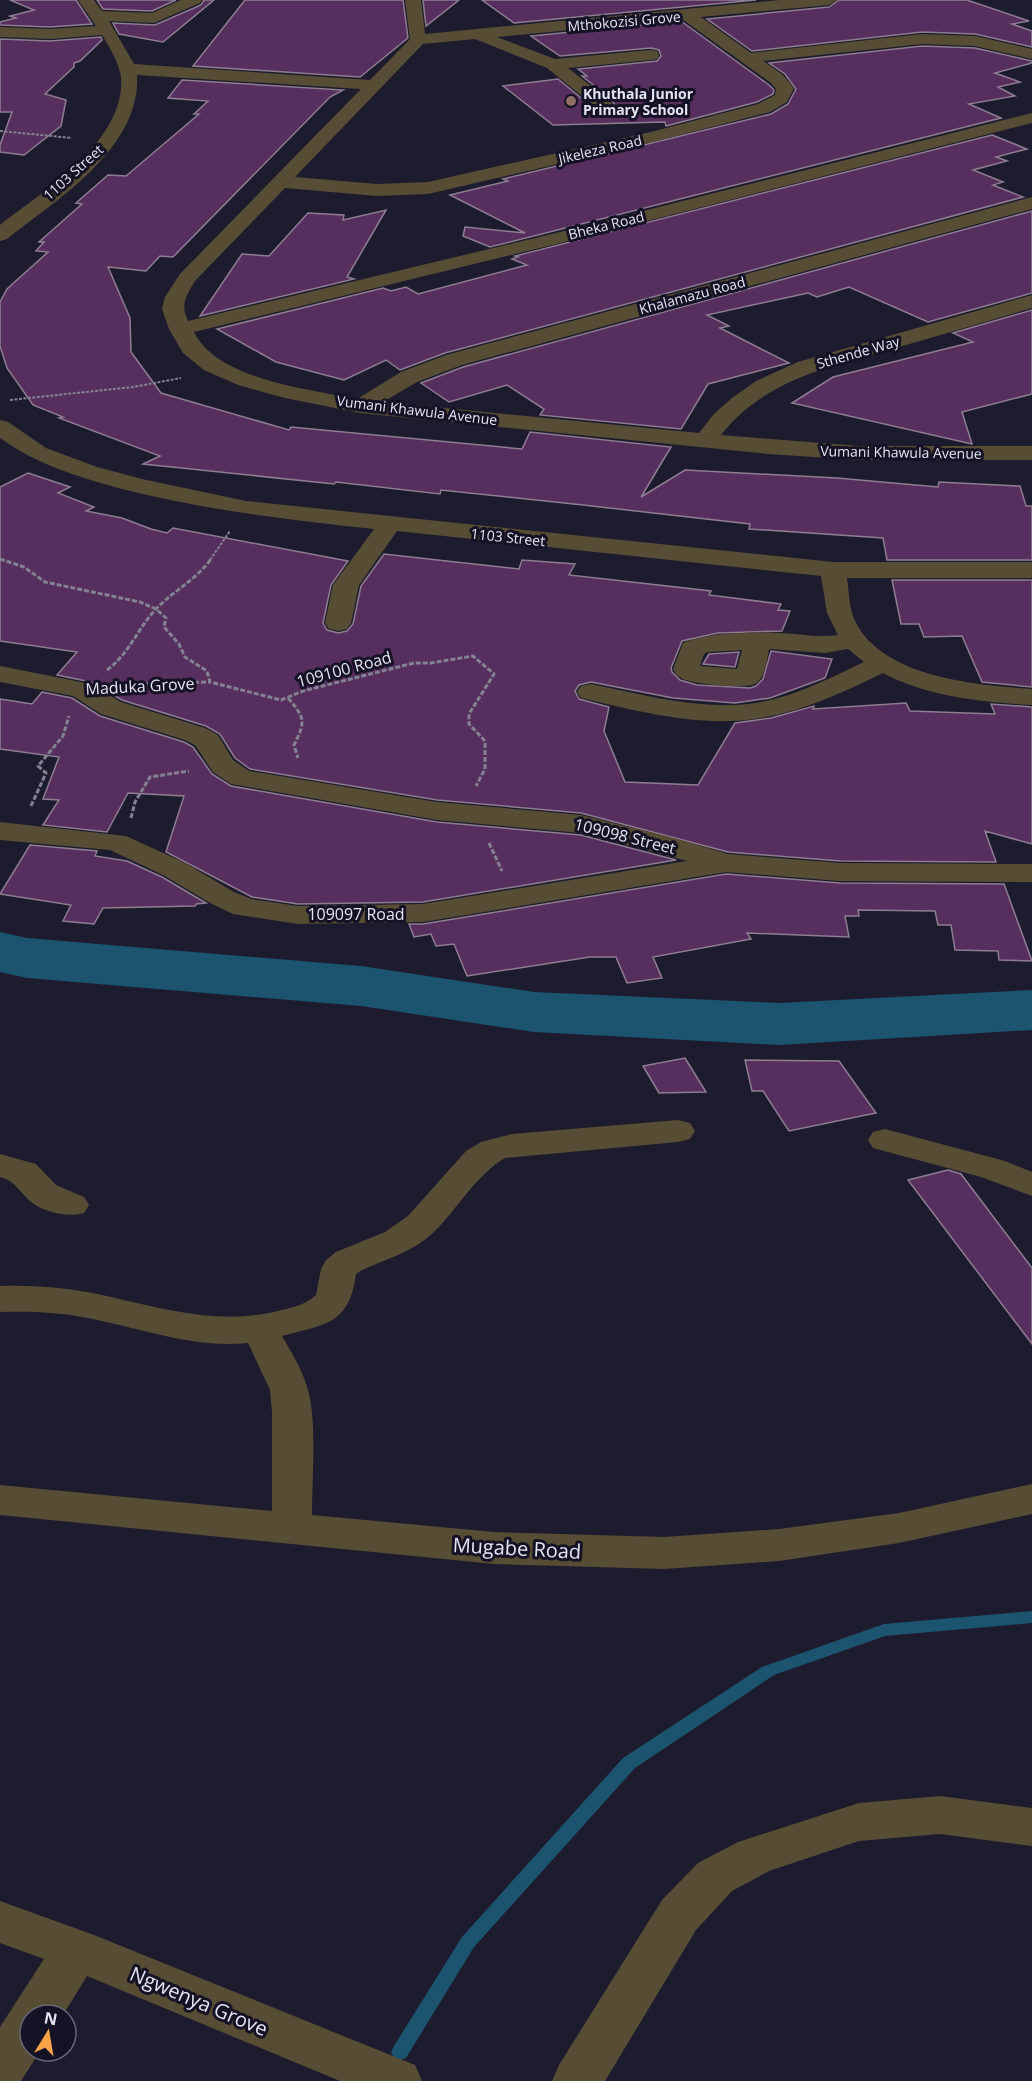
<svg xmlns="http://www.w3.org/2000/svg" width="1032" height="2081" font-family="'Open Sans',sans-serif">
  <rect width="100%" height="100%" fill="#1d1c2e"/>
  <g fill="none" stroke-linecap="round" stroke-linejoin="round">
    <path fill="#1c546f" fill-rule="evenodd" d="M1032 1611V1623L885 1636 774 1675 635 1768 474 1947 406 2058 400 2060 394 2058 391 2052 394 2046 462 1937 623 1758 762 1667 884 1624Z"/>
    <path fill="#1c546f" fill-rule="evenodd" d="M0 932 27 938 361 966 534 992 779 1003 1032 990V1030L779 1045 534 1032 361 1006 27 978 0 972Z"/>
  </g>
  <g fill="#572f5e" stroke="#8e7d91" stroke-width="1.5">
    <path d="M10 0H76L92 24 50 27 0 25V22L16 18 10 16 34 10Z"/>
    <path d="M97 0H176L152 11 103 9Z"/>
    <path d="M204 0H214L163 42 119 34 113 23 155 25 201 5Z"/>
    <path d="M245 0H403L408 38 360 77 193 66Z"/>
    <path d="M423 0H459L426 26Z"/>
    <path d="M482 0H756L514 23Z"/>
    <path d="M839 0H967L1029 21 1012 24 1032 31V47L975 34 922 32 752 51 707 19 829 7Z"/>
    <path d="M681 21 769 85 774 90 773 94 757 102 666 126 665 122 553 125 503 86 558 79 596 110H609L614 104 611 99 582 76H587L578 69 657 61 661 56 659 50 651 48 560 56 531 36Z"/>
    <path d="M101 37 102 40 80 61 74 63V67L45 94 66 100 61 126 24 155 0 152V145L12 112H0V39L50 41Z"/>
    <path d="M922 46 975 48 1032 61V63L995 73 1020 82 998 87 1015 96 969 104 1001 118 490 247 463 236 465 227 525 233 450 195 508 181 503 179 771 114 788 104 796 89 785 74 769 63Z"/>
    <path d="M182 80 343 90 330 97 173 257 160 256 146 271 108 267 130 318 131 352 161 393 289 430 291 427 522 449 530 432 671 447 641 497 685 470 837 478 938 487 939 482 1020 486 1026 506H1032V560H887L883 538 749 529 750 524 583 505 441 490 440 494 336 482 334 484 143 464 160 456 59 418 63 417 33 405 7 368 0 346V302L7 289 48 252 36 251 44 242H39L82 204 76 203 108 175 126 176 199 114H194L208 101 168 98Z"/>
    <path d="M992 135 1027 149 996 157 1007 161 973 170 1003 182 993 185 1023 197 445 353 400 370 386 360 344 380 276 362 217 329 383 288 391 291 406 287 418 294 527 265 512 259 518 257 515 256Z"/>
    <path d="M386 210 347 277 354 279 200 316 242 254 269 256 308 213 344 215 343 220Z"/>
    <path d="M1032 211V293L928 322 849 287 817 297 808 293 707 315 729 326 720 328 789 363 708 384 681 429 540 415 544 409 507 385 449 402 421 383 463 367Z"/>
    <path d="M1032 310V394L962 412 972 444 792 403 833 377 973 342 953 333Z"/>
    <path d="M28 473 70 487 58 493 94 507 86 511 122 518 151 529 167 533 173 528 348 561 331 585 323 623 327 630 338 633 347 631 353 624 361 586 384 554 519 569 522 560 575 564 569 575 711 591 709 595 781 604 778 610 790 611 782 631 718 633 682 641 671 668 672 672 680 680 697 685 750 688 756 686 763 679 771 651 832 659 825 678 770 698 735 703 673 698 591 682 579 685 575 691 579 699 609 707 604 731 625 782 698 785 735 723 771 718 814 706 813 709 906 703 910 711 995 714 991 704 1032 707V844L985 831 996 862 840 861 728 852 581 813 437 800 250 769 235 758 220 734 206 726 122 700 91 682 57 675 77 652 0 641V487Z"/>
    <path d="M892 580H1032V687L982 682 962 636 924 637 919 624H901Z"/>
    <path d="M739 652 735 667 703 664 709 654Z"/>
    <path d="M42 692 72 698 100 716 184 742 193 747 212 774 231 786 437 822 581 835 676 860 423 902 298 904 252 897 166 852 184 796 128 793 107 832 43 825 59 800 43 799 59 757 0 749V699L32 704Z"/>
    <path d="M30 845 97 851 95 856 127 861 162 877 206 903 196 904 195 906 103 908 94 924 63 921 71 905 0 894Z"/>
    <path d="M726 874 840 883 1004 884 1032 961 999 960 998 951 955 950 951 925H938L935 911 858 910 859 916H845L849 937 747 933 751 939 653 957 662 978 627 983 616 957H590L467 976 454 944 436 946 431 934 414 937 409 924H423Z"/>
    <path d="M685 1058 706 1092 659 1093 643 1066Z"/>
    <path d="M745 1060 839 1061 876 1113 789 1131 763 1091H752Z"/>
    <path d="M948 1170 961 1174 1032 1268V1344L908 1180Z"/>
  </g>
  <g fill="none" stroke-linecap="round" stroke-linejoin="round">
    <g stroke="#838292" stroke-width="2" stroke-dasharray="3 1.5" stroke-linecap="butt">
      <path d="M0 131 72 138"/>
      <path d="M10 400 133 387 181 378"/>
      <path d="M0 559 4 560"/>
      <path d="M210 560 230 531"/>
    </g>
    <g stroke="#838292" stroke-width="3" stroke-dasharray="5 2" stroke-linecap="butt">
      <path d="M0 559 24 567 45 582 140 602 156 609 166 618 164 627 179 644 185 657 207 671 210 682 281 700 303 691 414 663H431L473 656 494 674 469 714V724L485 741V769L476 786"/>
      <path d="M107 670C129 654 138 628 156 609 173 591 196 580 211 559"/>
      <path d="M138 684 210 682"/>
      <path d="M288 698C305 718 306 721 294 745L298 758"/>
      <path d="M31 806 46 773 38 766 63 736 69 716"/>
      <path d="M131 818 135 802 150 777 189 771"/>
      <path d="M489 843 502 871"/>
    </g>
    <g fill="#574c34" fill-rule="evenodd">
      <path d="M78 0H94L102 11 152 13 181 0H202L200 3 154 23 109 21 134 64 370 80 410 39 405 0H421L425 34 780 0H837L829 5 701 17 751 53 922 34 975 36 1032 49V59L975 46 922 44 763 61 783 75 794 88 787 102 770 112 653 142 428 194 377 196 285 188 195 281C186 296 180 305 188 321L556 233 1032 113V123L565 242 194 332C218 380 308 389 357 399L401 372 446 355 1032 197V209L462 365 417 382 383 402 699 433 714 414 732 398 756 381 798 362 1032 295V308C988 321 943 334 899 347 835 365 764 379 721 435L859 446H1032V460H859L768 454 360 413 285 398 238 385 204 370 183 353 169 329 162 309 165 297 180 274 361 89 137 75C141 148 58 199 7 239L0 241V225C44 191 126 141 121 77 119 63 110 48 102 35L50 39 0 37V27L50 29 96 26ZM682 19 771 83 776 89 775 95 758 104 651 132 428 182 377 184 295 177 423 44 475 39 547 68 597 108H609L612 104 609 100 568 68 651 60 657 59 659 55 657 51 651 50 555 59 497 37Z"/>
      <path d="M0 420 8 422 46 448 97 467 142 479 246 501 833 562H1032V578H847C849 592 849 610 856 623 885 678 977 685 1032 689V705C982 702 928 697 883 673 842 693 799 713 754 719 697 727 637 711 581 698L577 692 581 686 591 684C645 695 700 711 756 703 794 697 830 678 864 662L848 649 825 653 769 649C767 660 765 679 755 684 745 689 693 684 683 679 678 677 675 673 673 669L683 643C710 632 752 632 781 633 801 634 819 638 838 635L827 613 821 576 397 531 359 585 351 623 347 629 338 631 329 629 325 623 333 585 374 529C290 520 212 511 130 491 84 479 39 466 0 438ZM742 650 737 669 700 666 704 654 708 652Z"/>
      <path d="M0 666 91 684 121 702 205 728 218 735 233 760 249 771 437 802 581 815 678 839 728 854 840 863 1032 864V882L840 881 726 872 423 922 298 924 233 914 212 904 163 875 110 850 0 840V822L126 836 185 863 234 892 251 899 298 906 423 904 687 861 581 833 437 820 231 784 213 772 195 745 185 740 101 714 73 696 0 682Z"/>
      <path d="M678 1120 690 1123 695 1131 690 1139 678 1142 505 1158C476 1175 459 1207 435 1231 415 1251 387 1259 362 1270L356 1274C349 1325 326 1324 282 1336 292 1353 303 1371 308 1390 317 1421 312 1480 312 1515L494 1532 664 1537 779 1529 899 1513 1032 1484V1514L899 1543 779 1561 664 1569 494 1564 0 1515V1485L272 1511V1412L270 1390 248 1343C195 1349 140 1328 88 1318 58 1312 30 1311 0 1312V1286C30 1285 58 1287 87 1292 154 1305 214 1328 282 1310 295 1307 306 1304 316 1295L321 1269 326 1260 336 1252 385 1232 408 1216 466 1151 481 1142 512 1134Z"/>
      <path d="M885 1129 1005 1161 1032 1172V1196L981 1177 873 1148 868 1140 873 1132Z"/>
      <path d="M0 1154 36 1164 56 1185 84 1197 89 1205 84 1213C67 1218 42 1212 29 1200 18 1190 15 1181 0 1177Z"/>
      <path d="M940 1796 1032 1808V1846L940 1834 859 1841 769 1871 732 1891 696 1930 605 2081H552L559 2065 662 1900 698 1863 738 1842 859 1803Z"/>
      <path d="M0 1901 94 1935 415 2065 422 2081H340L87 1976 63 2015H30V2051H40L21 2081H0V2027L44 1959 0 1943Z"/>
    </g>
  </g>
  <circle fill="#8d6e63" stroke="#141224" stroke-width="2" cx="571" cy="101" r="6"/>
  <g text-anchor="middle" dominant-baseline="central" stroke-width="6" stroke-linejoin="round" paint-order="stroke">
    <g font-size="14" fill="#e5e4f2" stroke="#141224">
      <text transform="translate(624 21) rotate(-5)">Mthokozisi Grove</text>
      <text transform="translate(600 149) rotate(-13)">Jikeleza Road</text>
      <text transform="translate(73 172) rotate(-42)">1103 Street</text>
      <text transform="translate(606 225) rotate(-14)">Bheka Road</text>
      <text transform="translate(692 295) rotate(-15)">Khalamazu Road</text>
      <text transform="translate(858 352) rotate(-16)">Sthende Way</text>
      <text transform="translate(417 410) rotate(7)">Vumani Khawula Avenue</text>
      <text transform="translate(901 452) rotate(1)">Vumani Khawula Avenue</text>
      <text transform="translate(508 537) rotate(6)">1103 Street</text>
    </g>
    <g font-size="14" font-weight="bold" fill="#e5e4f2" stroke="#141224" text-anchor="start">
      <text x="583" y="93">Khuthala Junior<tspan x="583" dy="16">Primary School</tspan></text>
    </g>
    <g font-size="16" fill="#e5e4f2" stroke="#141224">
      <text transform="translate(344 669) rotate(-15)">109100 Road</text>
      <text transform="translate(140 686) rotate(-3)">Maduka Grove</text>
      <text transform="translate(625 836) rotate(14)">109098 Street</text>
      <text x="356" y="914">109097 Road</text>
    </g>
    <g font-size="20" fill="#e5e4f2" stroke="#141224">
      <text transform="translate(517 1548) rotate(3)">Mugabe Road</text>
      <text transform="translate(199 2001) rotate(23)">Ngwenya Grove</text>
    </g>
  </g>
  <g transform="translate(48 2033) rotate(11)"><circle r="28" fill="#141224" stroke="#686676" stroke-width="1.5"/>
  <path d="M0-4.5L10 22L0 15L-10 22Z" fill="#f7a149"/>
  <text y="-9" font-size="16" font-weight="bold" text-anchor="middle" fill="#e5e4f2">N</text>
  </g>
</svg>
